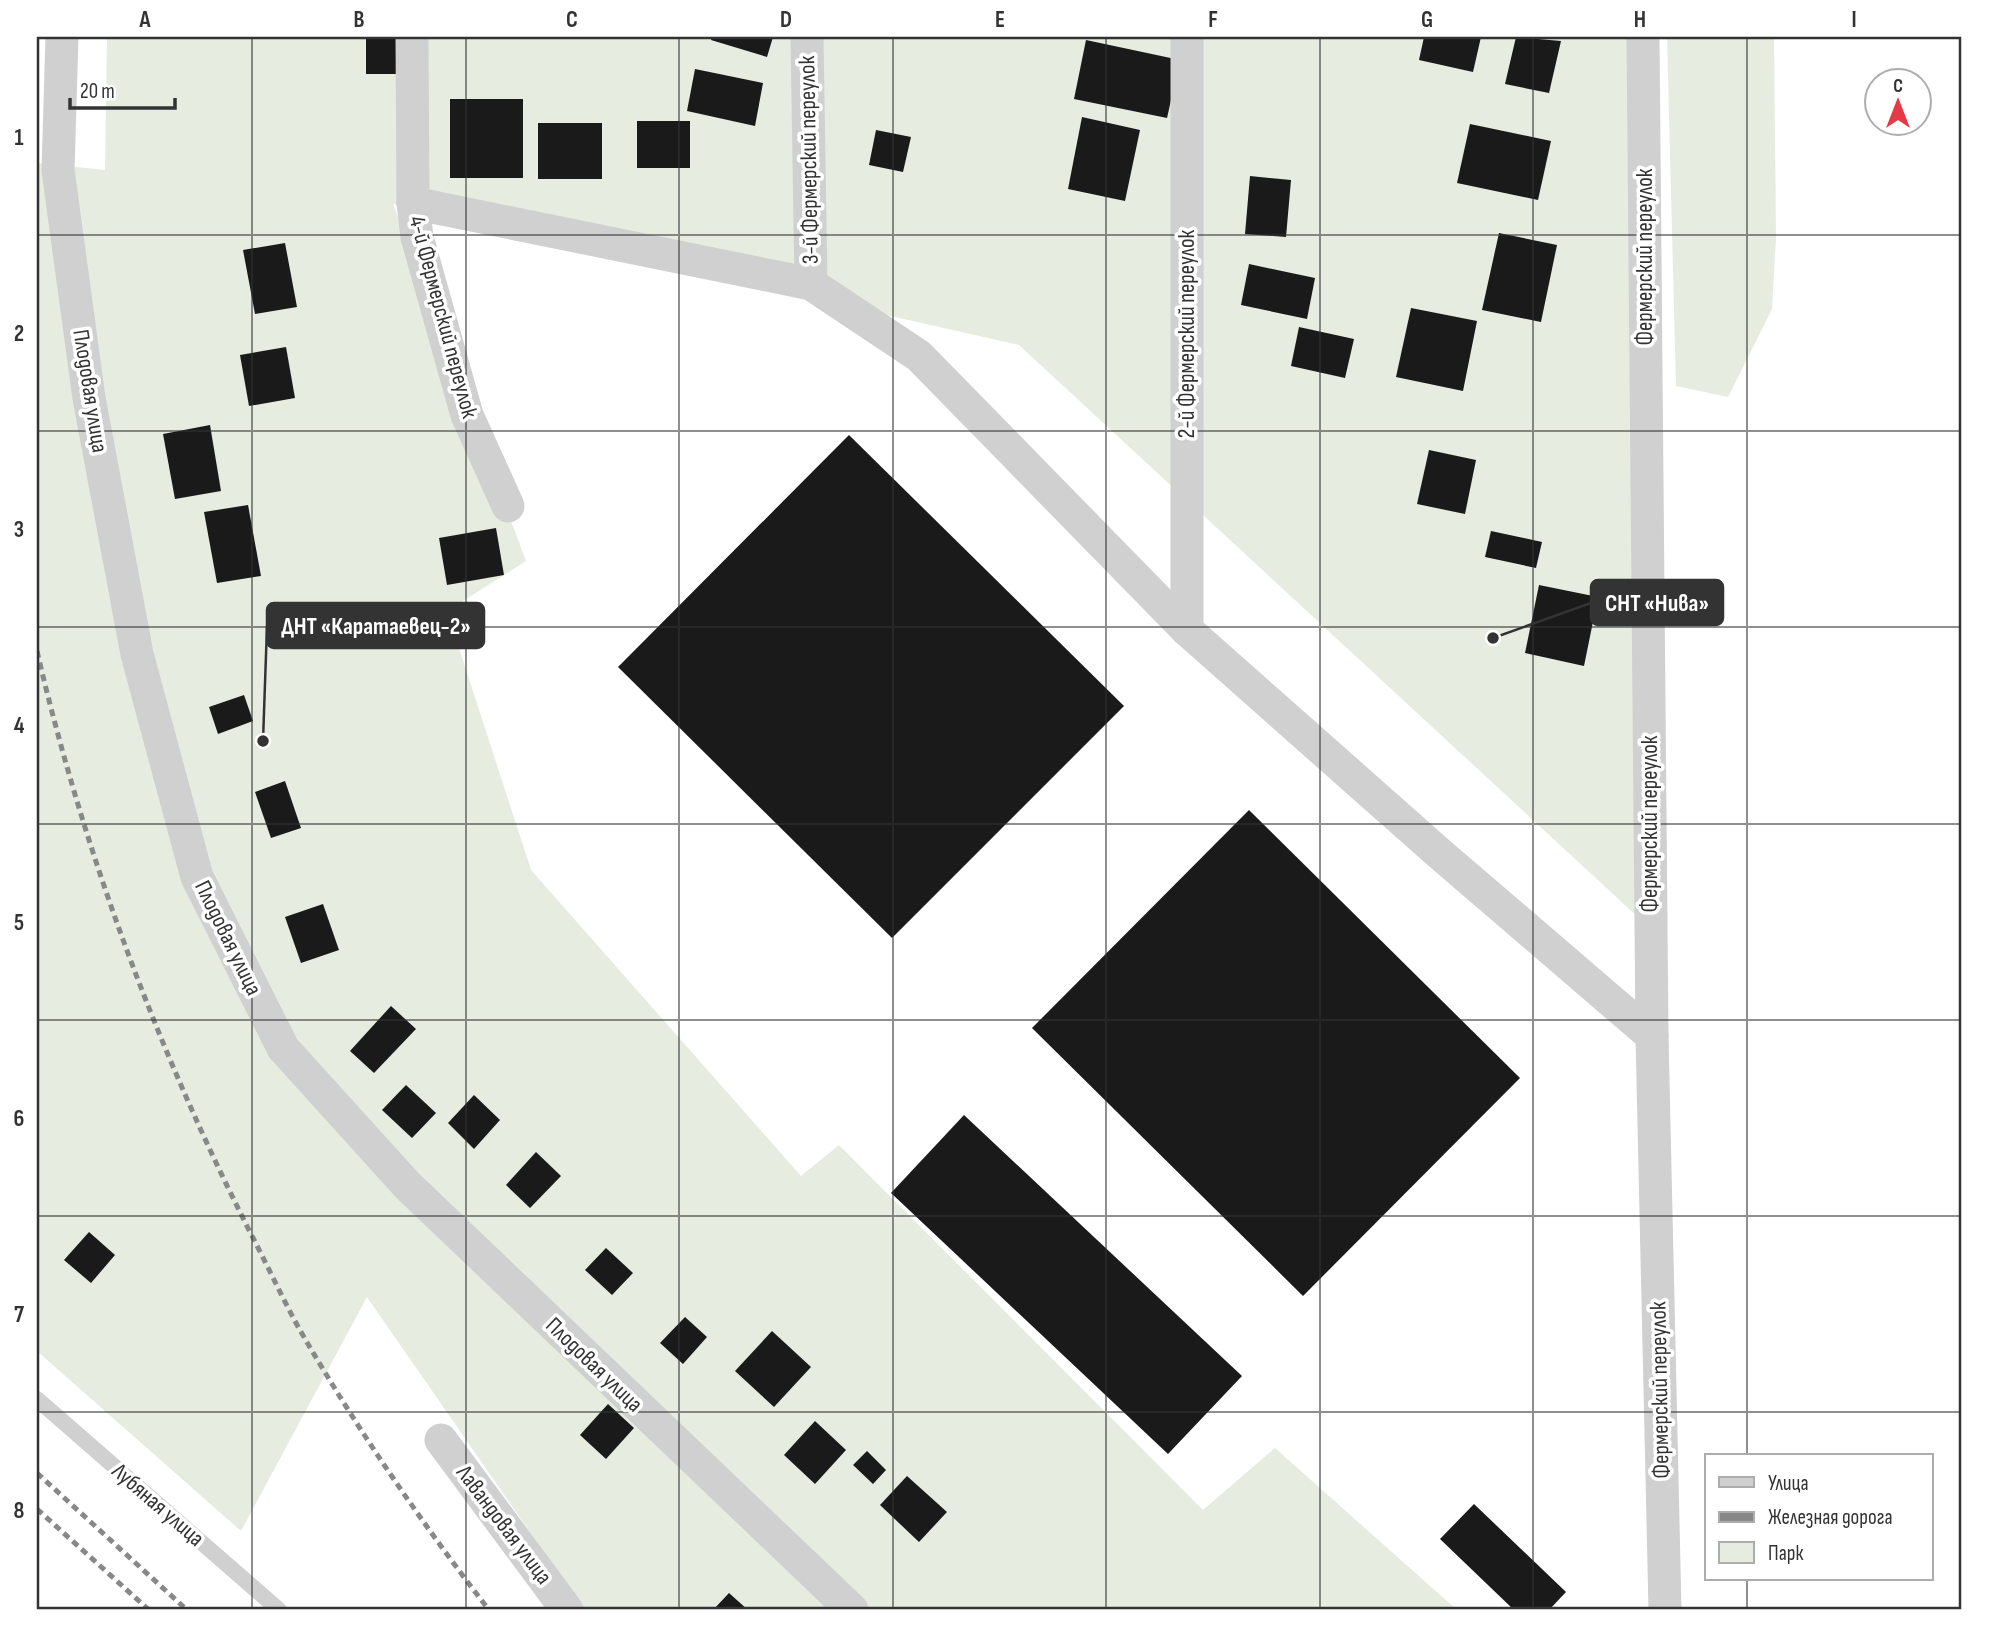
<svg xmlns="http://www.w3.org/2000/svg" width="1999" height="1647" font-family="'Sofia Sans Condensed',sans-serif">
  <rect width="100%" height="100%" fill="#fff"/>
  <g fill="#e6ecdf">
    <path d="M107 37H1643L1653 931 1019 345 393 204 526 561 447 611 531 870 801 1176 839 1145 1203 1510 1275 1448 1457 1610H584L367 1297 241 1531 37 1351V163L105 170Z"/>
    <path d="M1667 37H1774L1776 237 1772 309 1728 397 1676 386Z"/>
  </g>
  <g fill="#1a1a1a">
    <rect x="366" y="37" width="33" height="37"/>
    <path d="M712 37H773L767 57 711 40Z"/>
    <path d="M1424 37H1481L1473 72 1419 60Z"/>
    <path d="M1516 37 1561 41 1549 93 1505 84Z"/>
    <path d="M1086 40 1180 60 1167 118 1074 99Z"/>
    <path d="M695 69 763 83 755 126 687 111Z"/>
    <rect x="450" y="99" width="73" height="79"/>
    <path d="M1082 117 1140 130 1125 201 1068 189Z"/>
    <rect x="637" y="121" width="53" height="47"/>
    <rect x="538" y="123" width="64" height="56"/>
    <path d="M1470 124 1551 141 1538 200 1457 183Z"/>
    <path d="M876 130 911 137 903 172 869 165Z"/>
    <path d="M1250 176 1291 180 1286 237 1245 234Z"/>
    <path d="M1499 233 1557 245 1541 322 1482 310Z"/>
    <path d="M285 243 297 307 255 314 243 250Z"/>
    <path d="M1249 264 1315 278 1307 319 1241 305Z"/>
    <path d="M1411 308 1477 321 1463 391 1396 377Z"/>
    <path d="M1299 327 1354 339 1345 378 1291 366Z"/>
    <path d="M286 347 295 398 249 406 240 355Z"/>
    <path d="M210 425 221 491 175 499 163 434Z"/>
    <path d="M849 435 1124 706 892 938 618 667Z"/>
    <path d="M1429 450 1476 460 1465 514 1417 504Z"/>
    <path d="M248 505 261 576 217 583 204 512Z"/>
    <path d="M496 528 504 575 447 585 439 538Z"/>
    <path d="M1491 531 1542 542 1536 568 1485 557Z"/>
    <path d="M1539 585 1598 597 1584 666 1525 653Z"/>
    <path d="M244 695 253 721 218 734 209 707Z"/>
    <path d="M285 781 301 828 271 838 255 792Z"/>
    <path d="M1249 810 1520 1078 1303 1296 1032 1028Z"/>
    <path d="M323 904 339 950 301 963 285 917Z"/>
    <path d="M391 1006 416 1029 374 1073 350 1051Z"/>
    <path d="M406 1085 436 1113 412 1138 382 1110Z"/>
    <path d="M474 1095 500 1120 474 1149 448 1123Z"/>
    <path d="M964 1115 1242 1376 1168 1454 891 1193Z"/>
    <path d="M536 1152 561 1176 530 1208 506 1185Z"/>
    <path d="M89 1232 115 1255 91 1283 64 1260Z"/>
    <path d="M606 1248 633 1273 612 1295 585 1270Z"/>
    <path d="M685 1317 707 1337 683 1364 660 1343Z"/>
    <path d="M772 1331 811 1367 774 1407 735 1371Z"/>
    <path d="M608 1404 634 1428 606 1459 580 1435Z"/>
    <path d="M815 1421 846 1450 815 1484 784 1455Z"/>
    <path d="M867 1451 886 1470 873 1484 853 1465Z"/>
    <path d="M907 1476 947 1512 919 1542 880 1505Z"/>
    <path d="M1474 1504 1566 1592 1549 1610H1514L1440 1539Z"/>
    <path d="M729 1593 748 1610H713Z"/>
  </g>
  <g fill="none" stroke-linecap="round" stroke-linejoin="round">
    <path stroke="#d0d0d0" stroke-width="16" d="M37 1399 279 1610"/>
    <g stroke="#d0d0d0" stroke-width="33">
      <path d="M62 37 58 170 89 398 137 654 197 877 283 1048 407 1185 852 1610"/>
      <path d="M412 37 413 203 417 237 467 415 508 506"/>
      <path d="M807 37 811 284"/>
      <path d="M1187 37V630"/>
      <path d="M1643 37 1652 1036 1665 1610"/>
      <path d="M413 203 811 284 919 356 1187 630 1440 854 1652 1036"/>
      <path d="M441 1440 567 1610"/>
    </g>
    <g stroke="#888" stroke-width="5" stroke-dasharray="7 5" stroke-linecap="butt">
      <path d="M37 651C84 853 157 1049 251 1234 270 1270 287 1309 308 1344 362 1436 424 1526 489 1610"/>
      <path d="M37 1473 187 1610"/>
      <path d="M37 1509 149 1610"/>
    </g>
  </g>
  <path fill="none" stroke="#333" stroke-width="2" stroke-opacity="0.55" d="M252 37V1610M466 37V1610M679 37V1610M893 37V1610M1106 37V1610M1320 37V1610M1533 37V1610M1747 37V1456M37 235H1962M37 431H1962M37 627H1962M37 824H1962M37 1020H1962M37 1216H1962M37 1412H1962M1747 1579V1610"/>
  <g text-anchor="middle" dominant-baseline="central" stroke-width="7" stroke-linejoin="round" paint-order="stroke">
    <g font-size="23" fill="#333" stroke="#fff">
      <text transform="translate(809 160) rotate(-91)">3-й Фермерский переулок</text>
      <text transform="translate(1645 257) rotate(-90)">Фермерский переулок</text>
      <text transform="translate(443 317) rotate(75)">4-й Фермерский переулок</text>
      <text transform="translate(1187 334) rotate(-90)">2-й Фермерский переулок</text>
      <text transform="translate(90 391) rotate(81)">Плодовая улица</text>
      <text transform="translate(1650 824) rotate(-90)">Фермерский переулок</text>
      <text transform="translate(228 938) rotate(64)">Плодовая улица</text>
      <text transform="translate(594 1365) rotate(44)">Плодовая улица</text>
      <text transform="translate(1660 1390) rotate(-91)">Фермерский переулок</text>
      <text transform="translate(158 1505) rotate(41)">Лубяная улица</text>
      <text transform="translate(504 1525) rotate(53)">Лавандовая улица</text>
    </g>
  </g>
  <path fill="none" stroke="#333" stroke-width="2.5" d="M1493 638L1591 603M263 741L267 626"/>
  <g fill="#333" stroke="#fff" stroke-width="2.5">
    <circle cx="1493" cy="638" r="7"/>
    <circle cx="263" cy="741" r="7"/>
  </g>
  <g fill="#333" stroke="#333" stroke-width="2.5">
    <rect x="1591" y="580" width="132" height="45" rx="7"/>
    <rect x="267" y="603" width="217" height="45" rx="7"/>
  </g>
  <g font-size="24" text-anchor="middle" font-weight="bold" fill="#fff">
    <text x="1657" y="611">СНТ «Нива»</text>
    <text x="376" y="634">ДНТ «Каратаевец-2»</text>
  </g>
  <rect width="1999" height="1647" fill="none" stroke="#ffffff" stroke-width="77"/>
  <rect x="1705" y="1454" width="228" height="126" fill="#ffffff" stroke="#adadad" stroke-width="2"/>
  <rect x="1719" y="1477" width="35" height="10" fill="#d0d0d0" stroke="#adadad" stroke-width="2"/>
  <text x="1768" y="1490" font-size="21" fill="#333333">Улица</text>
  <rect x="1719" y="1512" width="35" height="10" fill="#888888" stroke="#adadad" stroke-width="2"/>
  <text x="1768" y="1524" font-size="21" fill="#333333">Железная дорога</text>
  <rect x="1719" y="1542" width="35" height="21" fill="#e6ecdf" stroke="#adadad" stroke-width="2"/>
  <text x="1768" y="1560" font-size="21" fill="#333333">Парк</text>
  <g transform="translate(1898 102)"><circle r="33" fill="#ffffff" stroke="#adadad" stroke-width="2"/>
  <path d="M0-5L12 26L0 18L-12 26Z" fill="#e63946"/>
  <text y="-10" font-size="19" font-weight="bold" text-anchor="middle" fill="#333333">С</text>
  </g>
  <path d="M70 98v10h105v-10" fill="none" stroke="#333333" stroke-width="3.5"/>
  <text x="80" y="98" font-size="21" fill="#333333" stroke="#ffffff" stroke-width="5" paint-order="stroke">20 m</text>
  <rect x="38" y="38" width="1922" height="1570" fill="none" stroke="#333" stroke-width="2.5"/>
  <g font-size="23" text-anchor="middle" font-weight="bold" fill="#333">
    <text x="145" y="27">A</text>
    <text x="359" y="27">B</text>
    <text x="572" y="27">C</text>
    <text x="786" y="27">D</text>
    <text x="1000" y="27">E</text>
    <text x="1213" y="27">F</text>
    <text x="1427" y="27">G</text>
    <text x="1640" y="27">H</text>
    <text x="1854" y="27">I</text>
    <text x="19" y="145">1</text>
    <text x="19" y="341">2</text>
    <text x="19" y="537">3</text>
    <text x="19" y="733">4</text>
    <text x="19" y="930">5</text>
    <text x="19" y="1126">6</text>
    <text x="19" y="1322">7</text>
    <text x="19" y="1518">8</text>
  </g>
</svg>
